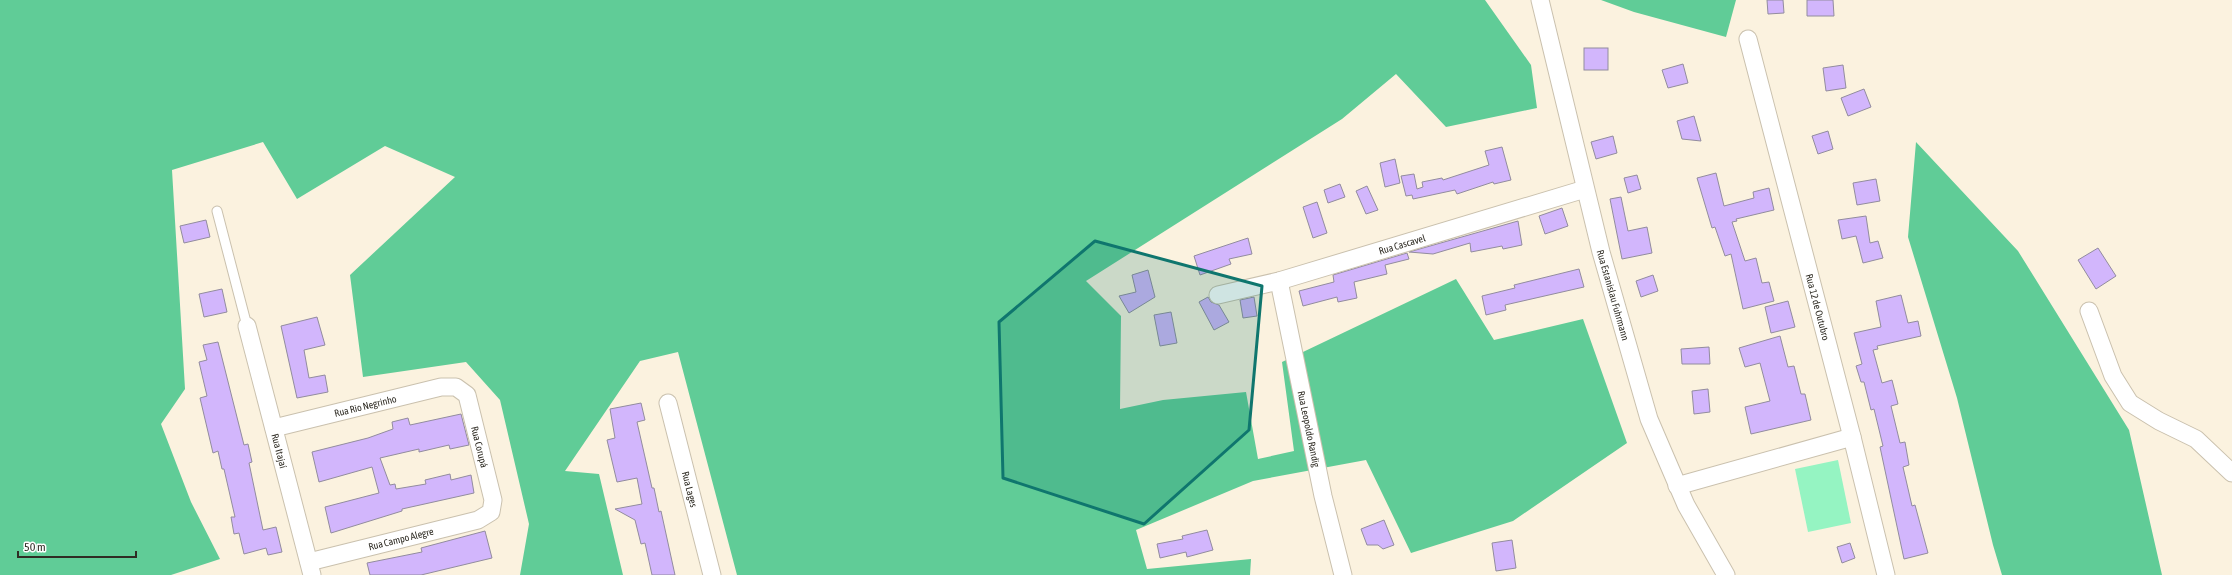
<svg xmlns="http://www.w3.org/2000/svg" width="2232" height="575" font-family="'Asap Condensed',sans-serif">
  <rect width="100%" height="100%" fill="#fbf2df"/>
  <path fill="#95f4c2" d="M1838 460 1851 523 1808 532 1795 469Z"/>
  <g fill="#60cc97">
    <path d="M0 0H1485L1531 65 1537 108 1446 127 1396 74 1342 119 1086 281 1121 316 1120 409 1163 400 1246 392 1258 459 1294 451 1282 362 1456 279 1494 340 1583 319 1627 443 1513 521 1411 553 1366 460 1253 481 1136 530 1147 569 1251 559 1250 575H737L678 352 640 361 565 471 599 474 623 575H520L529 524 500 400 466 362 363 377 350 275 455 177 385 146 297 199 263 142 172 170 185 389 161 424 191 502 220 559 171 575H0Z"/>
    <path d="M1601 0H1736L1726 37 1634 12Z"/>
    <path d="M1916 142 2018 251 2129 430 2162 575H2002L1993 545 1957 398 1908 237Z"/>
  </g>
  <g fill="#d2b6fc" stroke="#928c9e">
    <path d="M1767 0H1783L1784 13 1768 14Z"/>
    <path d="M1807 0H1833L1834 16H1807Z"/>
    <rect x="1584" y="48" width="24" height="22"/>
    <path d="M1683 64 1688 83 1668 88 1662 70Z"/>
    <path d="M1843 65 1846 88 1826 91 1823 68Z"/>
    <path d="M1864 89 1871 107 1848 116 1841 98Z"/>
    <path d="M1694 116 1701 141 1682 139 1677 121Z"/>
    <path d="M1828 131 1833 149 1818 154 1812 136Z"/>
    <path d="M1613 136 1617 153 1596 159 1591 142Z"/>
    <path d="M1502 147 1511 180 1494 184 1493 182 1457 194 1455 190 1413 199 1412 195 1406 196 1401 176 1414 174 1417 189 1423 187 1422 182 1442 178 1443 180 1489 165 1485 151Z"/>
    <path d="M1395 159 1400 183 1385 187 1380 163Z"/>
    <path d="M1716 173 1724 206 1754 198 1753 192 1769 188 1774 210 1736 219 1737 221 1732 222 1745 261 1756 258 1762 283 1769 282 1774 301 1743 309 1731 254 1725 256 1715 227 1712 228 1697 178Z"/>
    <path d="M1637 175 1641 189 1628 193 1624 178Z"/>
    <path d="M1876 179 1880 201 1857 205 1853 183Z"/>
    <path d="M1340 184 1345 197 1328 203 1324 190Z"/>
    <path d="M1367 186 1378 210 1366 214 1356 191Z"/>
    <path d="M1621 197 1628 231 1647 227 1652 253 1622 259 1610 199Z"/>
    <path d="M1317 202 1327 233 1313 238 1303 207Z"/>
    <path d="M1562 208 1568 226 1545 234 1539 216Z"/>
    <path d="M1866 216 1870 243 1878 241 1883 258 1863 263 1856 236 1842 239 1838 220Z"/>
    <path d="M206 220 210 237 184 243 180 226Z"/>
    <path d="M1518 221 1522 245 1503 249 1502 246 1471 252 1470 243 1433 254 1409 252Z"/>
    <path d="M1248 238 1252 254 1229 259 1231 264 1200 275 1194 256Z"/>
    <path d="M2098 248 2116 276 2096 289 2078 260Z"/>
    <path d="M1407 253 1409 259 1385 265 1387 274 1354 282 1357 298 1338 302 1337 297 1303 306 1299 291 1334 282 1333 275Z"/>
    <path d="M1579 269 1584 287 1505 305 1506 310 1486 315 1482 296 1515 288 1514 285Z"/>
    <path d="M1148 270 1155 297 1129 313 1119 296 1136 292 1132 275Z"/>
    <path d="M1653 275 1658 291 1641 297 1636 281Z"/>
    <path d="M222 289 227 312 204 317 199 294Z"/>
    <path d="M1901 295 1908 323 1918 321 1921 336 1877 346 1878 349 1873 350 1882 383 1892 380 1898 404 1891 406 1900 443 1905 442 1909 465 1903 467 1912 506 1915 505 1928 553 1904 559 1880 447 1883 446 1874 409 1871 410 1864 382H1861L1856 366 1862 364 1854 333 1881 327 1876 301Z"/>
    <path d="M1208 297 1211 302 1219 305 1229 322 1214 330 1199 302Z"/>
    <path d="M1254 297 1257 316 1243 318 1240 300Z"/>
    <path d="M1788 301 1795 327 1771 333 1765 307Z"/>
    <path d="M1171 312 1177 343 1160 346 1154 315Z"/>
    <path d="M317 317 325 345 304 350 309 378 325 375 328 392 297 398 281 326Z"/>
    <path d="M1780 336 1788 367 1794 366 1801 394H1805L1811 420 1751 434 1745 407 1770 401 1760 363 1745 367 1739 348Z"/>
    <path d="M218 342 244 445 248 444 252 462 249 463 263 530 276 527 282 552 268 555 266 548 244 554 239 533 234 534 231 517H235L224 469H222L218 451 213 453 200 398 207 396 199 362 207 360 203 345Z"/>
    <path d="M1709 347 1710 364H1682L1681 349Z"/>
    <path d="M1708 389 1710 412 1694 414 1692 391Z"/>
    <path d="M641 403 645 420 637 422 652 488H654L659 512 661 511 675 575H652L645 543 641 544 635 520 615 509 642 504 637 478 617 482 607 440 615 438 610 409Z"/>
    <path d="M461 414 469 445 450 449 449 445 419 452V449L380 458 390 485 395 484 396 489 426 484 425 480 450 474 451 480 471 475 474 493 402 509V511L331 533 325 507 379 493 372 467 319 482 312 452 368 438 393 429 392 422 408 418 410 425Z"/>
    <path d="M1384 520 1394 545 1383 549 1378 545H1367L1361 529Z"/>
    <path d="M1207 530 1213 550 1187 557 1186 552 1160 558 1157 544 1183 539 1182 536Z"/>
    <path d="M485 531 492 558 421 575H370L367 563 422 552 421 548Z"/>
    <path d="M1512 540 1516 568 1496 571 1492 543Z"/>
    <path d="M1850 543 1855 558 1842 563 1837 547Z"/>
  </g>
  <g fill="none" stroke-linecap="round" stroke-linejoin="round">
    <g stroke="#cac1ae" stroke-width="11">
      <path id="service" d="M217 211 247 326"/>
    </g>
    <g stroke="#cac1ae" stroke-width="19">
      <g id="minor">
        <path id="s1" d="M1540 0 1601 252 1649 419 1686 505 1726 575"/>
        <path id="s2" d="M1748 39 1852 437 1886 575"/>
        <path id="s3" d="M1279 281 1323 496 1343 575"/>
        <path id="s4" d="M1218 295 1279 281 1585 189"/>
        <path d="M2089 311 2113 376 2130 403 2159 421 2196 439 2232 473"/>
        <path id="s5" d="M247 326 312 575"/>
        <path id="s6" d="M668 403 712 575"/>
        <path id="s7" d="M274 428 441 387H456L467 395 493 500 491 512 478 520 309 562"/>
        <path d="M1677 486 1852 437"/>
      </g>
    </g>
    <use href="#service" stroke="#fff" stroke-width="9"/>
    <use href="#minor" stroke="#fff" stroke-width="17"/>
  </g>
  <path fill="#0f766e" fill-opacity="0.2" stroke="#0f766e" stroke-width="3" stroke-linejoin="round" d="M1095 241 1262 286 1249 430 1144 524 1003 478 999 322Z"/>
  <g text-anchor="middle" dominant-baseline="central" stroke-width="3.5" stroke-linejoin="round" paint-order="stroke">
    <g font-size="10" fill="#2f2c24" stroke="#fff">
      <text stroke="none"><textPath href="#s4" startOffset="191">Rua Cascavel</textPath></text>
      <text stroke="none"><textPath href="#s1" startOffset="304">Rua Estanislau Fuhrmann</textPath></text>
      <text stroke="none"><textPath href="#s2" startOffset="277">Rua 12 de Outubro</textPath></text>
      <text stroke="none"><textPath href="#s7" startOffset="94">Rua Rio Negrinho</textPath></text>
      <text stroke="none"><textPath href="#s3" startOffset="151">Rua Leopoldo Randig</textPath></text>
      <text stroke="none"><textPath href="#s7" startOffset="254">Rua Corupá</textPath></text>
      <text stroke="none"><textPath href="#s5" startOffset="129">Rua Itajaí</textPath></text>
      <text stroke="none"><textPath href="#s6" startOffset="89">Rua Lages</textPath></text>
      <text transform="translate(401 539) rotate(-14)">Rua Campo Alegre</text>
    </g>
  </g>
  <path d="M18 551v6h118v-6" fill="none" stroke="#2f2c24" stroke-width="2"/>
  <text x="24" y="551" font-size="12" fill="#2f2c24" stroke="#ffffff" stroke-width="3" paint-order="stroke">50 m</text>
</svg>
